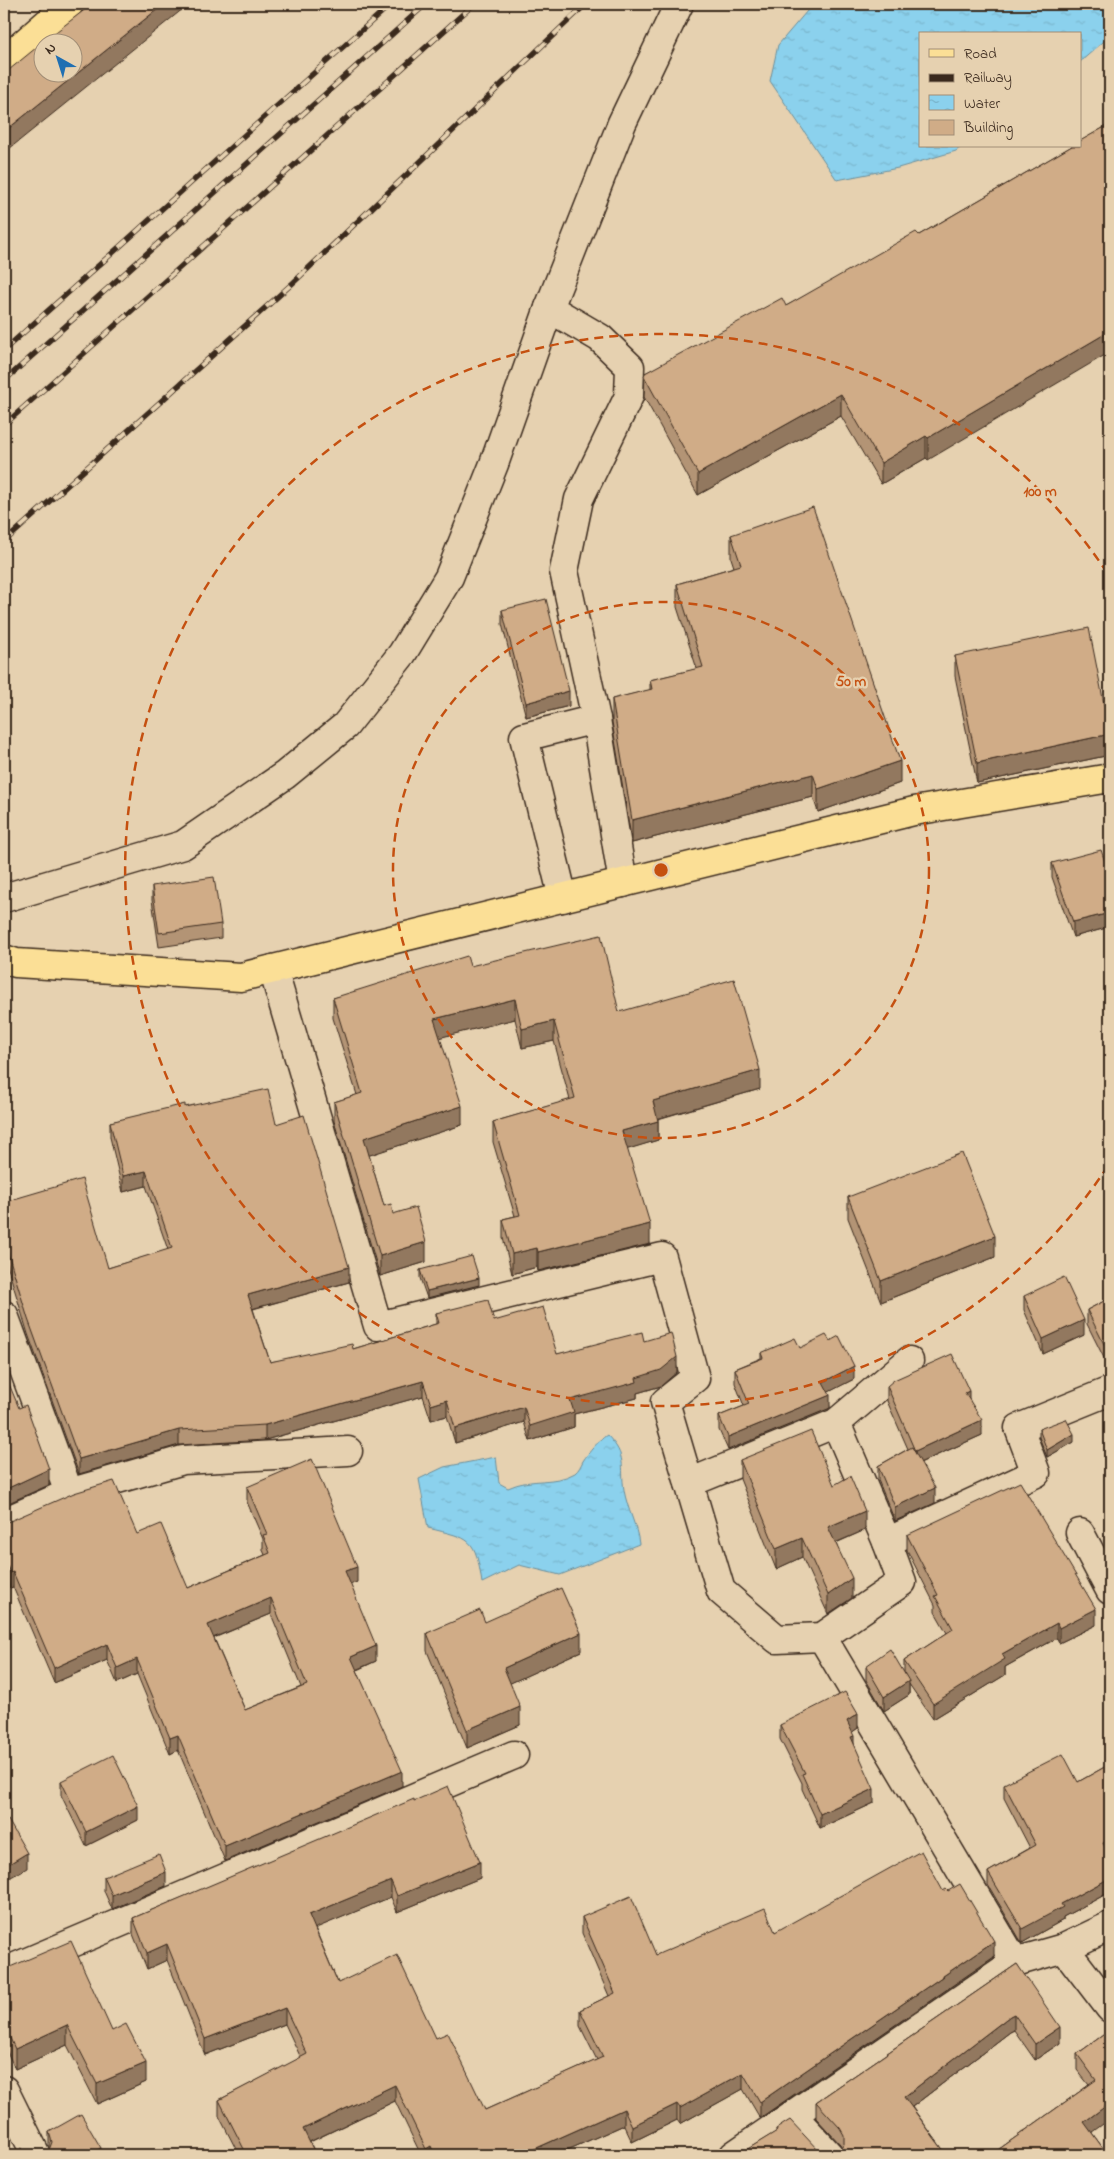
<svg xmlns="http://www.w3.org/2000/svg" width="1114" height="2159" font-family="'Indie Flower',sans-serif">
  <defs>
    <pattern id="water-ripples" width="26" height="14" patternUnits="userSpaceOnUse" patternTransform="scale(1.25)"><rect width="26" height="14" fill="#8bd1ed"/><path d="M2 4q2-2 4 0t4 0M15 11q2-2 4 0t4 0" fill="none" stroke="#79b4cb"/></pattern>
  </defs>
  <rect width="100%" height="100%" fill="#e6d1b0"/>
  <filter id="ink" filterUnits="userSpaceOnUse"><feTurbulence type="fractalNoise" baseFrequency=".02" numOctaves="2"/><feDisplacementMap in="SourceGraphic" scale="10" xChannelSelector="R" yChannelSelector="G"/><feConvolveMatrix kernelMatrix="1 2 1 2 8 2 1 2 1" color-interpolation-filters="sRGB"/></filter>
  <g filter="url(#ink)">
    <g fill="url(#water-ripples)" stroke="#6b8e9a">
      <path d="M813 4H1110V36L1080 62V34H920V146H962L956 151 898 168 837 180 770 81 778 45Z"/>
      <path d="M607 1435C628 1457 620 1465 624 1490 627 1509 637 1525 639 1544L560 1575 519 1565 482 1583C475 1537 472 1539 428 1528L419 1479 444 1467 496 1457 499 1483 508 1488C531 1477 555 1485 575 1473 579 1470 581 1465 583 1461 589 1452 598 1441 607 1435Z"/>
    </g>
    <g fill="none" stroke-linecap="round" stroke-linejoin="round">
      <g stroke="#3b2a1e" stroke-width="31">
        <g id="minor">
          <path d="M623 883 596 719 564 571 579 499 629 396 630 367 600 338 549 308 622 123 679 4"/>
          <path d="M4 898 183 845 285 775 345 726 402 654 449 577 494 464 549 308"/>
          <path d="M563 898 524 737 596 719"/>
          <path d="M273 969 378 1326 662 1257 695 1378 665 1402 721 1591 777 1639 822 1637 1015 1962"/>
          <path d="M4 1315 69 1493 4 1522"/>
          <path d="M689 1483 836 1423 909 1361"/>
          <path d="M69 1493 183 1460 348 1451"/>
          <path d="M1080 1533 1110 1590"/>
          <path d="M887 1542 1036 1473 1019 1428 1110 1391"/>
          <path d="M822 1637 902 1582 887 1542 836 1423"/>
          <path d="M1064 1948 1110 2008"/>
          <path d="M4 1972 514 1755"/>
          <path d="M4 2090 36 2155"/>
          <path d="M793 2116 829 2155"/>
          <path d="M734 2155 1015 1962 1064 1948 1110 1926"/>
        </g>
      </g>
      <g stroke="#3b2a1e" stroke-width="31">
        <g id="primary">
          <path d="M4 61 69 4"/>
          <path d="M4 959 16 963 241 977 914 811 1110 778"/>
        </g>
      </g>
      <use href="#minor" stroke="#e6d1b0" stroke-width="28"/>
      <use href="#primary" stroke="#fbdf96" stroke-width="28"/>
      <g stroke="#3b2a1e" stroke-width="5.5">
        <g id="rail">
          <path d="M4 350 391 4"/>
          <path d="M4 381 426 4"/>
          <path d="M4 425 474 4"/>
          <path d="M4 542 294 282 586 4"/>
        </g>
      </g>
      <use href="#rail" stroke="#e6d1b0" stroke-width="4" stroke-dasharray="11" stroke-linecap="butt"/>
    </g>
    <g fill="#b39474" stroke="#3b2a1e" fill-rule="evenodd">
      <path d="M1110 124 928 460 926 458 881 484 841 416 698 495 644 397 645 373 786 306 919 235Z"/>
      <path d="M731 535 900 783 818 812 813 797 632 843 612 722V699L650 690V680L697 669 677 607V584L734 567 731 558Z"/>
      <path d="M502 610 569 706 526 717 502 624Z"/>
      <path d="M955 656 1110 733V755L977 783 955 676Z"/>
      <path d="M1052 863 1110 876V927L1073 937 1052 877Z"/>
      <path d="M152 886 221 924V938L159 947 152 900Z"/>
      <path d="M470 966 619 1012 760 1089 658 1119V1140L627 1149 650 1244 538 1271 537 1267 512 1274 503 1238V1219L515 1216 493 1142V1122L570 1100 554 1041 522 1048 515 1019 440 1037 462 1125 369 1155 384 1206 393 1214 426 1262 380 1276 334 1121V1102L357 1095 333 1018V998Z"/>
      <path d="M185 1107 276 1124 349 1282 253 1309 270 1362 353 1349 436 1324V1313L494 1321 557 1354 644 1341 677 1372 661 1386 637 1393V1398L574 1414V1427L530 1441 524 1422 455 1443 447 1416 431 1420 423 1396 265 1440 179 1445 79 1474 28 1334 4 1255V1202L108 1268 168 1250 146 1186 123 1192 110 1137V1122Z"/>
      <path d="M848 1197 995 1257 881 1302 848 1218Z"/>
      <path d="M420 1270 479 1285 427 1298 420 1278Z"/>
      <path d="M1024 1296 1084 1335 1043 1354 1024 1310Z"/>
      <path d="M1110 1298V1370L1087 1324V1310Z"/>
      <path d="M800 1348 854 1379 828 1392 830 1408 828 1409 728 1450 719 1430V1416L744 1406 735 1383V1369L761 1358V1353Z"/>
      <path d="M887 1386 969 1398 982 1435 920 1463 935 1503 895 1521 878 1480V1466L908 1449 887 1401Z"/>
      <path d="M1039 1429 1074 1442 1047 1457 1039 1437Z"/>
      <path d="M740 1460 834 1485 865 1530 836 1543 852 1598 828 1614 802 1557 776 1569 740 1479Z"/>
      <path d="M247 1487 357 1582 350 1584 376 1661 357 1670 402 1786 225 1861 178 1750 170 1754 137 1674 117 1683 107 1660 54 1683 13 1587 10 1588 4 1573V1522L137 1534 188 1588 265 1555 263 1550V1539L247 1502ZM271 1614 301 1687 245 1710 214 1638Z"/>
      <path d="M907 1535 1096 1625 1059 1643 1057 1638 1005 1667V1675L933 1719 909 1684V1695L884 1711 866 1680V1666L904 1673V1661L947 1633 935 1612V1605L907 1550Z"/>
      <path d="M485 1622 581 1651 510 1683 520 1725 467 1748 427 1651V1633Z"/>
      <path d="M780 1725 858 1728 852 1732 854 1745 874 1803 820 1828 802 1789V1783L780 1739Z"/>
      <path d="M1110 1764V1853H1109L1110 1857V1892L1063 1917V1920L1022 1943 988 1885V1872L1030 1848 1004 1798V1784L1078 1782Z"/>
      <path d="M61 1781 138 1820 86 1846 61 1795Z"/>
      <path d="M414 1801 480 1878 397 1912 391 1897 315 1928 338 1983 436 2038 485 2110 597 2060 580 2026V2010L609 1996 582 1933V1917L656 1955 775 1932 943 1891 994 1957 760 2118 743 2089 680 2124 677 2120 632 2142 624 2125 556 2155H421L395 2101 310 2142 316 2155H239L219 2116V2100L301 2058 285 2024 205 2055 167 1960 147 1969 133 1934V1918Z"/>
      <path d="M104 1877 166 1886 112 1909 104 1891Z"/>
      <path d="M1017 1964 1060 2043 1035 2060 1014 2030 1010 2032 912 2107 947 2155H738L776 2132V2129L818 2150 824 2154H832L839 2151 842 2147 840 2144 816 2118V2102Z"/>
      <path d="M4 1968 112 2031 146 2082 97 2104 67 2045 15 2069 4 2045Z"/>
      <path d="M1110 2030 1092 2133 1108 2155H995V2152L1089 2085 1077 2070V2054Z"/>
      <path d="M49 2132 101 2155H42L49 2150Z"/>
    </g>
    <g fill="#92785e" stroke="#3b2a1e">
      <path d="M164 4H189L4 153V132Z"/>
      <path d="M1110 331V352L928 460V438Z"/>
      <path d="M841 394V416L698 495V474Z"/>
      <path d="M926 436V458L881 484V463Z"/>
      <path d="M569 691V706L526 717V703Z"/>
      <path d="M1110 734V755L977 783V763Z"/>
      <path d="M900 761V783L818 812V789Z"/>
      <path d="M813 774V797L632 843V820Z"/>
      <path d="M1110 913V927L1073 937V922Z"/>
      <path d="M515 999V1019L434 1039V1019Z"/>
      <path d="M554 1021V1041L522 1048V1029Z"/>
      <path d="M760 1070V1089L653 1120V1101Z"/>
      <path d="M462 1106V1125L364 1157V1138Z"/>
      <path d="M658 1121V1140L622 1151V1131Z"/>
      <path d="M146 1171V1186L123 1192V1176Z"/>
      <path d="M650 1224V1244L538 1271V1252Z"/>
      <path d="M995 1236V1257L881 1302V1281Z"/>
      <path d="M426 1242V1262L380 1276V1256Z"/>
      <path d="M537 1248V1267L512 1274V1254Z"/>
      <path d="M349 1267V1282L248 1310V1295Z"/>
      <path d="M479 1278V1285L427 1298V1291Z"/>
      <path d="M1084 1320V1335L1043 1354V1339Z"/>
      <path d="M677 1357V1372L661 1386 637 1393V1398L574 1414V1427L530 1441V1426L570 1400 636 1378Z"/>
      <path d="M854 1366V1379L823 1395V1382Z"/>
      <path d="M423 1381V1396L265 1440V1425Z"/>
      <path d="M969 1391V1405L965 1393Z"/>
      <path d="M830 1395V1408L828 1409 728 1450V1437Z"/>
      <path d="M447 1400V1416L431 1420V1405Z"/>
      <path d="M524 1407V1422L455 1443V1428Z"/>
      <path d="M982 1420V1435L915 1465V1451Z"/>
      <path d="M179 1430V1445L79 1474V1459Z"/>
      <path d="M1074 1434V1442L1047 1457V1450Z"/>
      <path d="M49 1469V1485L4 1505V1490Z"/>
      <path d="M935 1488V1503L895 1521V1507Z"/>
      <path d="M865 1511V1530L828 1546V1527Z"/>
      <path d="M802 1538V1557L776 1569V1549Z"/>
      <path d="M357 1567V1582L345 1587V1571Z"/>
      <path d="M13 1572V1587L10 1588V1573Z"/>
      <path d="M852 1578V1598L828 1614V1595Z"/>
      <path d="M271 1598V1614L208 1640V1625Z"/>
      <path d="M1096 1609V1625L1059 1643V1628Z"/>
      <path d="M1057 1623V1638L1005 1667V1675L933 1719V1704L1002 1654Z"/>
      <path d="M581 1633V1651L504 1686V1668Z"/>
      <path d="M107 1644V1660L54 1683V1668Z"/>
      <path d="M376 1646V1661L351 1672V1657Z"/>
      <path d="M137 1659V1674L117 1683V1668Z"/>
      <path d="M909 1681V1695L884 1711V1697Z"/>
      <path d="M520 1707V1725L467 1748V1730Z"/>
      <path d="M858 1714V1728L847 1736V1721Z"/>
      <path d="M178 1735V1750L170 1754V1738Z"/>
      <path d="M854 1736V1750L851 1737Z"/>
      <path d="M402 1771V1786L225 1861V1846Z"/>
      <path d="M874 1789V1803L820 1828V1814Z"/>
      <path d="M138 1806V1820L86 1846V1832Z"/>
      <path d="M1110 1839V1853L1103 1856V1843Z"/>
      <path d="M27 1853V1868L4 1881V1867Z"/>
      <path d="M480 1862V1878L397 1912V1896Z"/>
      <path d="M166 1872V1886L112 1909V1895Z"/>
      <path d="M1110 1878V1892L1063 1917V1920L1022 1943V1929L1061 1904Z"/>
      <path d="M391 1881V1897L309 1931V1915Z"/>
      <path d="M994 1941V1957L760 2118V2102Z"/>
      <path d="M167 1944V1960L147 1969V1953Z"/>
      <path d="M285 2008V2024L205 2055V2039Z"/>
      <path d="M1014 2014V2030L1010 2032 904 2113V2097L1010 2016Z"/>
      <path d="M67 2025V2045L15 2069V2049Z"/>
      <path d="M1060 2027V2043L1035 2060V2044Z"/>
      <path d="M146 2063V2082L97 2104V2084Z"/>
      <path d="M743 2073V2089L680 2124V2108Z"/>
      <path d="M395 2085V2101L303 2145V2129Z"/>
      <path d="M1110 2103V2119L1084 2138V2122Z"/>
      <path d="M677 2104V2120L632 2142V2126Z"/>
      <path d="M624 2109V2125L556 2155H521Z"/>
      <path d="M431 2146V2155H426V2149Z"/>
      <path d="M101 2148V2155H88Z"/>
    </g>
    <g fill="#d0ac87" stroke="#3b2a1e" fill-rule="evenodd">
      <path d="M92 4H164L4 132V74L42 43V72H72V42H43Z"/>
      <path d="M1110 124V331L928 438 926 436 881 463 841 394 698 474 644 376 645 373 782 298 786 306 916 232 919 235 1072 146H1080V141Z"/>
      <path d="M813 507 900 761 818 789 813 774 632 820 612 699 652 689 650 680 703 667 677 584 741 565 731 535Z"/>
      <path d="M546 599 569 691 526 703 502 610Z"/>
      <path d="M1089 628 1110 734 977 763 955 656Z"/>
      <path d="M1101 850 1110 876V913L1073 922 1052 863Z"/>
      <path d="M214 877 221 924 159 933 152 886Z"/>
      <path d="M601 935 619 1012 734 979 760 1070 653 1101 658 1121 622 1131 650 1224 538 1252 537 1248 512 1254 503 1219 520 1215 493 1122 575 1098 554 1021 522 1029 515 999 434 1019 462 1106 364 1138 384 1206 391 1204 393 1214 416 1207 426 1242 380 1256 334 1102 362 1093 333 998 467 956 470 966Z"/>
      <path d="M268 1089 276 1124 304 1115 349 1267 248 1295 270 1362 352 1344 353 1349 439 1323 436 1313 488 1300 494 1321 543 1307 557 1354 642 1332 644 1341 671 1333 677 1357 661 1370 636 1378 637 1382 570 1400 574 1412 530 1426 524 1407 455 1428 447 1400 431 1405 423 1381 265 1425 179 1430 79 1459 28 1319 4 1240V1202L82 1179 108 1268 172 1248 146 1171 123 1176 110 1122 185 1104V1107Z"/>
      <path d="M962 1153 995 1236 881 1281 848 1197Z"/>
      <path d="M472 1256 479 1278 427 1291 420 1270Z"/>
      <path d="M1064 1277 1084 1320 1043 1339 1024 1296Z"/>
      <path d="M1110 1298V1356L1087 1310Z"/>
      <path d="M826 1335 830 1341 839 1336 854 1366 823 1382 830 1395 828 1396 728 1437 719 1416 749 1404 735 1369 763 1358 761 1353 795 1338 800 1348Z"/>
      <path d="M952 1354 969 1391 965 1393 982 1420 915 1451 887 1386 894 1380Z"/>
      <path d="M4 1372 19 1408 26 1405 49 1469 4 1490Z"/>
      <path d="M1066 1419 1074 1434 1047 1450 1039 1429Z"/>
      <path d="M811 1431 834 1485 850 1476 865 1511 828 1527 852 1578 828 1595 802 1538 776 1549 740 1460Z"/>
      <path d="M912 1447 935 1488 895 1507 878 1466Z"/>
      <path d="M312 1459 357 1567 345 1571 376 1646 351 1657 402 1771 225 1846 178 1735 170 1738 137 1659 117 1668 107 1644 54 1668 13 1572 10 1573 4 1558V1522L10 1521 74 1493 114 1481 137 1534 161 1524 188 1588 270 1553 263 1535 267 1534 247 1487ZM271 1598 307 1685 245 1710 208 1625Z"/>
      <path d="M1020 1482 1096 1609 1059 1628 1057 1623 1002 1654 1005 1659 933 1704 904 1661 953 1629 935 1596 938 1595 907 1535Z"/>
      <path d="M561 1588 581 1633 504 1668 520 1707 467 1730 427 1633 480 1610 485 1622Z"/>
      <path d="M890 1649 909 1681 884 1697 866 1666Z"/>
      <path d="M845 1692 858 1714 847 1721 854 1736 851 1737 874 1789 820 1814 802 1774 805 1773 780 1725Z"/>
      <path d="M1063 1754 1078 1782 1110 1764V1839L1103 1843 1110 1857V1878L1061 1904 1063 1907 1022 1929 988 1872 1036 1845 1004 1784Z"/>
      <path d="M113 1755 138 1806 86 1832 61 1781Z"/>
      <path d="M448 1786 480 1862 397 1896 391 1881 309 1915 338 1983 397 1955 436 2038 448 2033 485 2110 603 2057 580 2010 615 1993 582 1917 631 1896 656 1955 765 1908 775 1932 921 1851 943 1891 946 1889 948 1891 960 1884 994 1941 760 2102 743 2073 680 2108 677 2104 632 2126 624 2109 521 2155H435L431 2146 426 2149 395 2085 303 2129 316 2155H247L219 2100 307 2054 285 2008 205 2039 167 1944 147 1953 133 1918 414 1799V1801Z"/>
      <path d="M4 1813 27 1853 4 1867Z"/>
      <path d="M159 1854 166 1872 112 1895 104 1877Z"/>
      <path d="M71 1941 112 2031 126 2024 146 2063 97 2084 67 2025 15 2049 4 2025V1968L10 1967Z"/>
      <path d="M1017 1964 1060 2027 1035 2044 1014 2014 1010 2016 904 2097 947 2155H738L777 2131 776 2129 790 2120 818 2150 824 2154H832L839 2151 844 2144V2135L840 2128 816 2102Z"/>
      <path d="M1110 2030V2103L1084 2122 1108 2155H997L995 2152 1096 2080 1077 2054Z"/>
      <path d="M81 2114 101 2148 88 2155H41H42L49 2150 52 2142 49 2132Z"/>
      <path d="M22 2148 27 2153 32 2155H10Z"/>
    </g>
  </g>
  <g fill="none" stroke="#c55010" stroke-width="2.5" stroke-dasharray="9 6">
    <circle cx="661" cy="870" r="268"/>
    <path d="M1108 1166A536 536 0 1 1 1108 574"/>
  </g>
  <circle cx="661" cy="870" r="8" fill="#c55010" stroke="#e6d1b0" stroke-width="2.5"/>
  <g font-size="15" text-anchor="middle" font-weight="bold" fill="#c55010" stroke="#e6d1b0" stroke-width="4.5" stroke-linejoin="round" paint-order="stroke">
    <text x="1040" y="496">100 m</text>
    <text x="851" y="686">50 m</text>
  </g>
  <rect width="1114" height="2159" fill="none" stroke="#e6d1b0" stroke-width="20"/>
  <rect x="10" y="10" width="1094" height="2139" fill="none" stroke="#3b2a1e" stroke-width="2" filter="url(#ink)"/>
  <rect x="919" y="32" width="162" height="115" fill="#e6d1b0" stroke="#a28e76"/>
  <rect x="929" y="49" width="25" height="8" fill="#fbdf96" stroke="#a28e76"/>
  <text x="964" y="58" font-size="15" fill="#3b2a1e">Road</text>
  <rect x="929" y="74" width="25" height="8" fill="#3b2a1e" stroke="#a28e76"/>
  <text x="964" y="82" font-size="15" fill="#3b2a1e">Railway</text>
  <rect x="929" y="95" width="25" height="15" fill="url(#water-ripples)" stroke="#a28e76"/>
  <text x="964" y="108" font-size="15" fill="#3b2a1e">Water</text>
  <rect x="929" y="120" width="25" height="15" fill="#d0ac87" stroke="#a28e76"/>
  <text x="964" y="132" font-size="15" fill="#3b2a1e">Building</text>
  <g transform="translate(58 58) rotate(321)"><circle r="24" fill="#e6d1b0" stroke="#a28e76"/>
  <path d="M0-4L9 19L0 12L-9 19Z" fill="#1f6fb2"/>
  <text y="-8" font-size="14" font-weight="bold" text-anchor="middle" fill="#3b2a1e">N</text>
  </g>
</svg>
